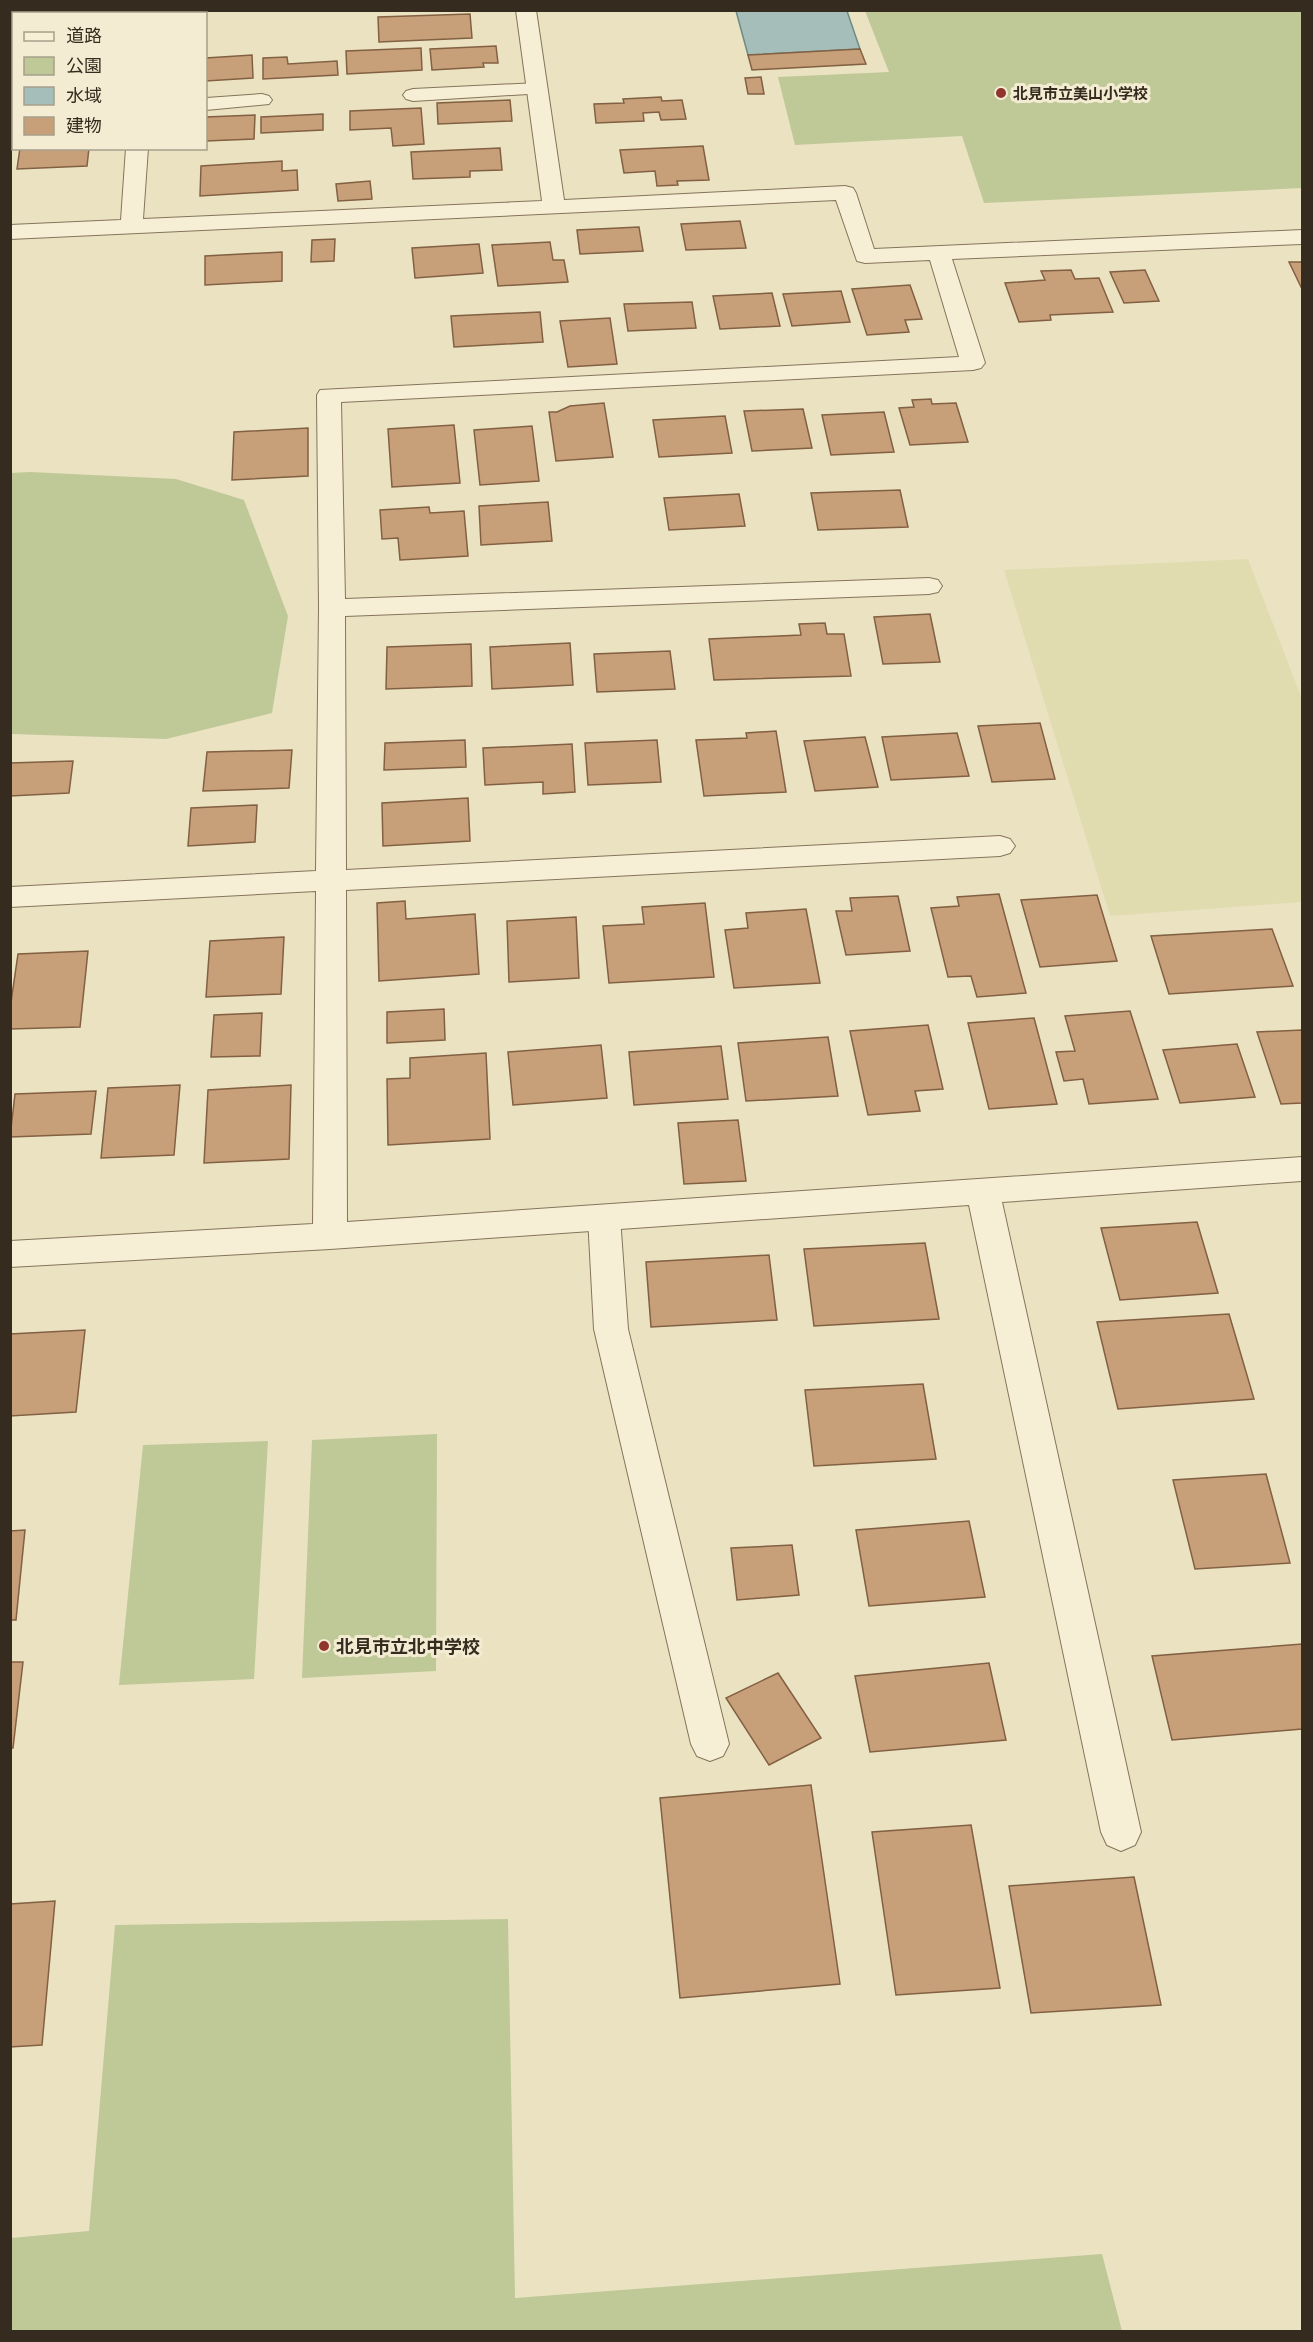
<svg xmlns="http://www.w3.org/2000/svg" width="1313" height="2342" font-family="'Playfair Display','Noto Sans JP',serif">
  <rect width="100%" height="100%" fill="#ebe2c2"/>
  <path fill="#e0dcb0" d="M1248 559 1302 699V902L1110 916 1004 570Z"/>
  <g fill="#bfc897">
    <path d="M865 11H1302V188L984 203 962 136 795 145 778 77 889 72Z"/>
    <path d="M30 472 176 479 244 500 288 616 272 713 166 739 11 734V473Z"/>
    <path d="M437 1434 436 1671 302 1678 312 1440Z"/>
    <path d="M268 1441 254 1679 119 1685 143 1445Z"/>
    <path d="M508 1919 515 2298 1102 2254 1122 2331H11V2238L89 2231 115 1925Z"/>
  </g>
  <path fill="#a5beb9" stroke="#6c8b86" stroke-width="1.5" d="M736 11H847L860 49 748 55Z"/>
  <g fill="#c7a07a" stroke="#826042" stroke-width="1.5">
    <path d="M46 10H96V14H45Z"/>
    <path d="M470 14 472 38 379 42 378 17Z"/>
    <path d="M496 46 498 63H483L484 67 432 70 430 49Z"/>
    <path d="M421 48 422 70 347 74 346 51Z"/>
    <path d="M860 49 866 64 752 70 748 55Z"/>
    <path d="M252 55 253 78 206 81V58Z"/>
    <path d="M287 57 288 64 337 61 338 75 263 79V58Z"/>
    <path d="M761 77 764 94H748L745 78Z"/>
    <path d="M661 97 662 101 682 100 686 119 661 120 659 112 643 113 644 121 596 123 594 104 624 103 623 99Z"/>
    <path d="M510 100 512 121 438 124 437 103Z"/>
    <path d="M421 108 424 144 393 146 391 128 350 130V111Z"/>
    <path d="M323 114V130L261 133V117Z"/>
    <path d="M255 115 254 139 206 141V117Z"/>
    <path d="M703 146 709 180 677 181 678 185 657 186 655 171 624 173 620 150Z"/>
    <path d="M20 148H89L87 166 17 169Z"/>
    <path d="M500 148 502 170 470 171V177L413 179 411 152Z"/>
    <path d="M282 161V171L297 170 298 190 200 196 201 166Z"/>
    <path d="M370 181 372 199 338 201 336 184Z"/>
    <path d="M740 221 746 248 686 250 681 224Z"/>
    <path d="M639 227 643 251 580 254 577 230Z"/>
    <path d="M335 239 334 261 311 262 312 240Z"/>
    <path d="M550 242 553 260H564L568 282 498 286 492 245Z"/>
    <path d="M479 244 483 273 415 278 412 248Z"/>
    <path d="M282 252V281L205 285V256Z"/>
    <path d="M1289 262H1302V289Z"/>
    <path d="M1071 270 1075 279 1099 278 1113 312 1050 315 1051 320 1019 322 1005 283 1045 280 1041 271Z"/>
    <path d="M1145 270 1159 301 1124 303 1110 272Z"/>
    <path d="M910 285 922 319 905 320 909 332 867 335 852 289Z"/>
    <path d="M841 291 850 322 792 326 783 294Z"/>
    <path d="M772 293 780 326 720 329 713 296Z"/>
    <path d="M692 302 696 328 628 331 624 304Z"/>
    <path d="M540 312 543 342 454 347 451 316Z"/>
    <path d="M610 318 617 364 568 367 560 321Z"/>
    <path d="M931 399 932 404 956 403 968 442 910 445 899 408 914 407 912 400Z"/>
    <path d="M604 403 613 457 556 461 549 412H557L570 406Z"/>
    <path d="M803 409 812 448 752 451 744 411Z"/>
    <path d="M884 412 894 452 831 455 822 415Z"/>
    <path d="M725 416 732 453 659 457 653 420Z"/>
    <path d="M454 425 460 483 392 487 388 429Z"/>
    <path d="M532 426 539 481 480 485 474 430Z"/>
    <path d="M308 428V476L232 480 234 432Z"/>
    <path d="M900 490 908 527 818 530 811 493Z"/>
    <path d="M739 494 745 526 669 530 664 498Z"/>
    <path d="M548 502 552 541 481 545 479 506Z"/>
    <path d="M429 507 430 513 464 511 468 556 400 560 398 538 382 539 380 510Z"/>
    <path d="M930 614 940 662 883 664 874 617Z"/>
    <path d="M825 623 827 634H844L851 676 714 680 709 639 801 635 799 624Z"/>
    <path d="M570 643 573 685 492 689 490 647Z"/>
    <path d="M471 644 472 686 386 689 387 647Z"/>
    <path d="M670 651 675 689 597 692 594 654Z"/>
    <path d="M1040 723 1055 779 992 782 978 726Z"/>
    <path d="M776 731 786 792 704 796 696 740 747 738 746 733Z"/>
    <path d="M957 733 969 776 891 780 882 737Z"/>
    <path d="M865 737 878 787 815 791 804 741Z"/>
    <path d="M465 740 466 767 384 770 385 743Z"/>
    <path d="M657 740 661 782 588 785 585 743Z"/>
    <path d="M572 744 575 792 543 794V782L485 785 483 748Z"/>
    <path d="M292 750 289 788 203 791 207 752Z"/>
    <path d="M73 761 69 793 10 796V763Z"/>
    <path d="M468 798 470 841 383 846 382 803Z"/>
    <path d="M257 805 255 842 188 846 191 808Z"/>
    <path d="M999 894 1026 993 977 997 971 976 948 977 931 908 959 906 957 897Z"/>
    <path d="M1097 895 1117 961 1040 967 1021 900Z"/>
    <path d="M898 896 910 951 846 955 836 911H852L850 898Z"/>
    <path d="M405 901 406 919 475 914 479 974 379 981 377 903Z"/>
    <path d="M705 903 714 977 609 983 603 926 644 924 642 907Z"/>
    <path d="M806 909 820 983 734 988 725 930 748 928 746 913Z"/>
    <path d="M576 917 579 978 509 982 507 921Z"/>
    <path d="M1272 929 1293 986 1169 994 1151 936Z"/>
    <path d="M284 937 281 994 206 997 210 941Z"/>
    <path d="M88 951 80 1027 10 1029V1009L18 954Z"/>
    <path d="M444 1009 445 1040 387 1043V1012Z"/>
    <path d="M1130 1011 1158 1099 1089 1104 1083 1079 1064 1081 1056 1052 1075 1051 1065 1016Z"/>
    <path d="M262 1013 260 1056 211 1057 214 1015Z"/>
    <path d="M1034 1018 1057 1104 989 1109 968 1023Z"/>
    <path d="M928 1025 943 1089 915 1091 920 1111 868 1115 850 1031Z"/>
    <path d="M1302 1030V1103L1281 1104 1257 1032Z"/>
    <path d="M828 1037 838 1096 746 1101 738 1043Z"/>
    <path d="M1237 1044 1255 1097 1180 1103 1163 1050Z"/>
    <path d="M601 1045 607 1098 513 1105 508 1052Z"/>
    <path d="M721 1046 728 1099 634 1105 629 1052Z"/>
    <path d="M486 1053 490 1139 388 1145 387 1079 410 1078V1058Z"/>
    <path d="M180 1085 174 1155 101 1158 108 1088Z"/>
    <path d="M291 1085 289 1159 204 1163 208 1090Z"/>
    <path d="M96 1091 91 1134 10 1137 15 1094Z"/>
    <path d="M738 1120 746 1181 684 1184 678 1123Z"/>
    <path d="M1197 1222 1218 1293 1120 1300 1101 1228Z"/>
    <path d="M925 1243 939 1319 814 1326 804 1249Z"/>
    <path d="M769 1255 777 1320 651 1327 646 1262Z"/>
    <path d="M1229 1314 1254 1399 1118 1409 1097 1322Z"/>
    <path d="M85 1330 76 1412 10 1416V1334Z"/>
    <path d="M923 1384 936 1459 814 1466 805 1390Z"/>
    <path d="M1266 1474 1290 1563 1195 1569 1173 1480Z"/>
    <path d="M969 1521 985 1597 869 1606 856 1530Z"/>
    <path d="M25 1530 16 1620H10V1531Z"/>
    <path d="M792 1545 799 1595 737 1600 731 1548Z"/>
    <path d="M1302 1644V1729L1172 1740 1152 1656Z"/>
    <path d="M10 1662H23L13 1748H10Z"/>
    <path d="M989 1663 1006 1740 870 1752 855 1676Z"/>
    <path d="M778 1673 821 1738 769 1765 726 1698Z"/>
    <path d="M811 1785 840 1984 680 1998 660 1798Z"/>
    <path d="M971 1825 1000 1988 896 1995 872 1832Z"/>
    <path d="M1134 1877 1161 2005 1031 2013 1009 1886Z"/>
    <path d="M55 1901 42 2045 10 2047V1904Z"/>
  </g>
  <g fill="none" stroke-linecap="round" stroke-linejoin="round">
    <g stroke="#84745b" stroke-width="2">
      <g id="lane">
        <path d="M537 83 544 85 547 89 544 93 413 101 406 99 403 95 406 91 413 89Z"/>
        <path d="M262 94 269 96 272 100 269 104 206 110V98Z"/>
        <path d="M604 1205 615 1208 620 1217 628 1329 729 1744 723 1756 710 1761 697 1756 691 1744 594 1329 588 1217 593 1208Z"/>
      </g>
    </g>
    <g stroke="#84745b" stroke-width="2">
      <g id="street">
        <rect x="137" y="10" width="20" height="4"/>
        <path d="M516 10H536L564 200 845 186 853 188 856 193 874 249 1302 230V244L952 259 985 363 981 368 973 370 341 402 345 599 929 578 938 580 942 586 938 592 929 594 345 616 346 870 1000 836 1010 839 1015 846 1010 853 1000 856 346 890 347 1222 1302 1157V1181L1002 1202 1141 1832 1135 1845 1121 1851 1107 1845 1101 1832 969 1205 330 1249 10 1267V1241L313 1224 316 891 10 907V887L316 871 319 608 317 395 320 390 959 357 930 260 865 263 857 261 836 200 10 239V225L121 220 126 148H148L143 219 542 201Z"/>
      </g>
    </g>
    <use href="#lane" fill="#f7efd5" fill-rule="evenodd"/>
    <use href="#street" fill="#f7efd5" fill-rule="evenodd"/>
  </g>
  <g fill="#8f352e" stroke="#f3ecd2" stroke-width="2">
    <circle cx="1001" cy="93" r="6"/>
    <circle cx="324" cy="1646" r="6"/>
  </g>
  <g text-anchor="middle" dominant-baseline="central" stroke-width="6" stroke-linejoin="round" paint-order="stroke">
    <g font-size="15" font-weight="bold" fill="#352b1e" stroke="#f3ecd2" text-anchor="start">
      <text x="1013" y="93">北見市立美山小学校</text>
    </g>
    <g font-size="18" font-weight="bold" fill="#352b1e" stroke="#f3ecd2" text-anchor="start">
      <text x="336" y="1646">北見市立北中学校</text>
    </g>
  </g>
  <rect width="1313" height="2342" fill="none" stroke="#352b1e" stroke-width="24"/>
  <rect x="12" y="12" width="195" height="138" fill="#f3ecd2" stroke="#a79f8a" stroke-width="1.5"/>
  <rect x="24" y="32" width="30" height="9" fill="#f7efd5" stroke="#a79f8a" stroke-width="1.5"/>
  <text x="66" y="42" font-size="18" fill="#352b1e">道路</text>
  <rect x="24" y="57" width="30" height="18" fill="#bfc897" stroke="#a79f8a" stroke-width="1.5"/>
  <text x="66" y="72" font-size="18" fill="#352b1e">公園</text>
  <rect x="24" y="87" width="30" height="18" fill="#a5beb9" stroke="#a79f8a" stroke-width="1.5"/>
  <text x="66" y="102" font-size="18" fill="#352b1e">水域</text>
  <rect x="24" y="117" width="30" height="18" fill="#c7a07a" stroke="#a79f8a" stroke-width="1.5"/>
  <text x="66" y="132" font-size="18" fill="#352b1e">建物</text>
</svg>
